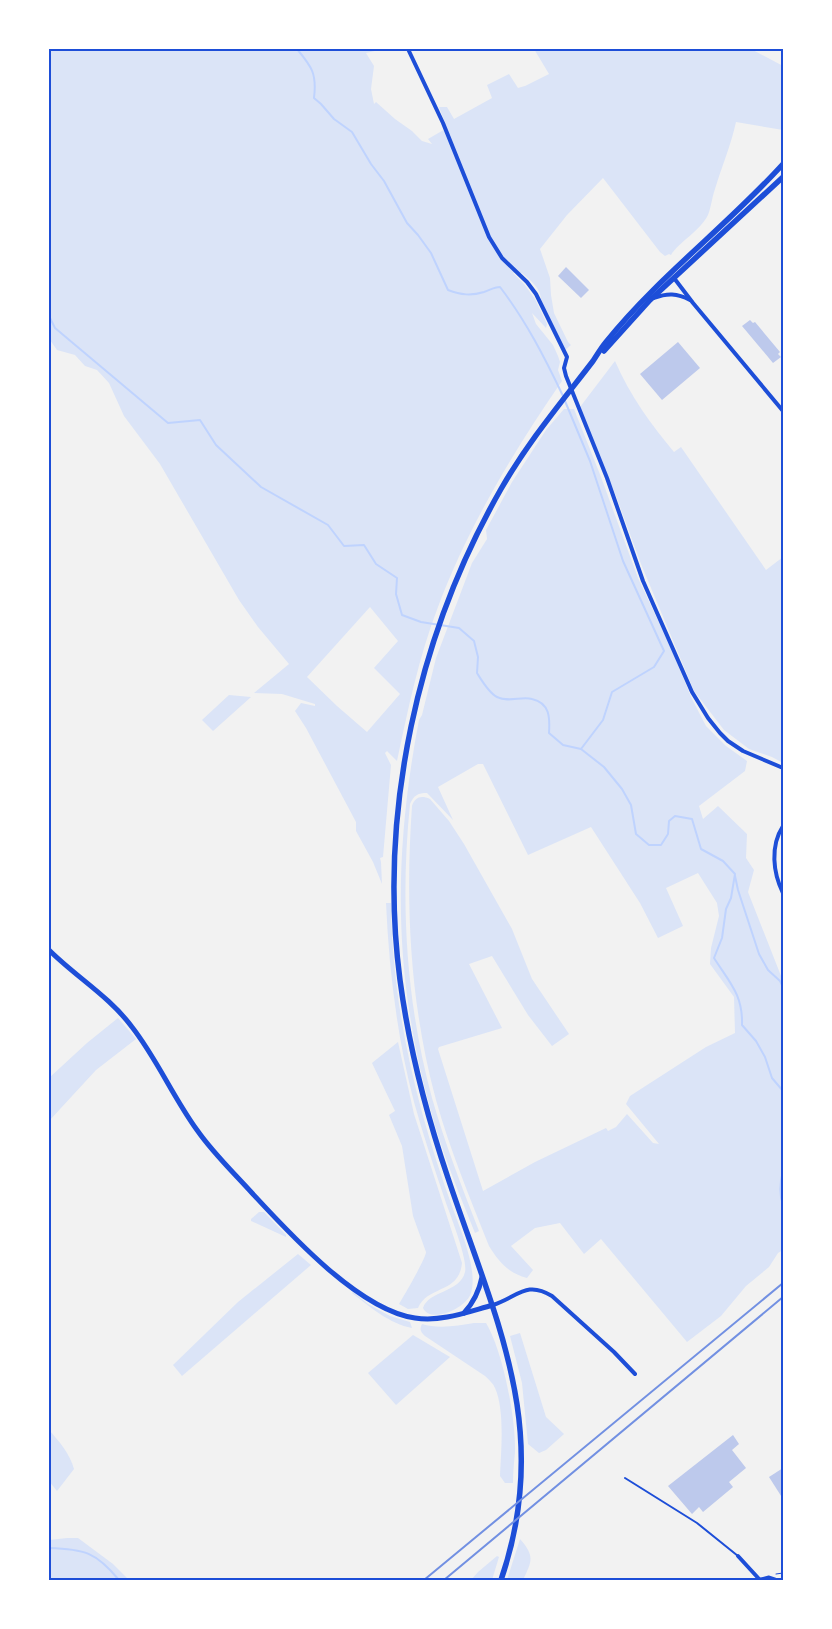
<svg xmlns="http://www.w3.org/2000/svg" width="832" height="1629" font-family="'PT Sans Narrow',sans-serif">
  <rect width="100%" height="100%" fill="#f2f2f2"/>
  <g fill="#dbe4f7" fill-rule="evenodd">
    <path d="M49 49H378L379 50 366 53 374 66 371 89 374 104 376 102 395 119 412 131 422 141 432 144 428 139 447 128 439 107H447L454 119 492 98 487 85 509 74 518 88 525 86 549 74 534 49H751L783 66 781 87 783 93V130L736 122C731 145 722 166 715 189 712 197 711 208 708 215 700 231 679 242 671 255L669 254 665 256 660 252 603 178 567 215 540 249 550 278 551 295 554 313 568 342 571 345 565 350 541 300C541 288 530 280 522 273H513L524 284 535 299 547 324 546 328 532 313 536 324 553 345 558 356 560 362 558 370 562 381C513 452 468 527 438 607 419 656 408 709 397 761L387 751 385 753 391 765 383 857 380 858 381 862 382 884 373 862 356 831V822L306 728 295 711 301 703 315 706V704L282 694 254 693 289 664 258 627 239 600 160 464 124 416 109 383 97 370 85 366 75 355 57 350 50 340ZM370 607 398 641 374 668 400 694 367 732 337 706 307 677Z"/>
    <path d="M615 361C630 396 651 424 674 452L681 447 766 570 783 557V763L772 757 749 749 724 730 694 691 641 564 616 496 580 407Z"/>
    <path d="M564 409H574L601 477 638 578 670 646 692 699 706 726 726 746 747 761 745 771 699 806 703 819 718 806 747 834 746 858 754 870 748 892 783 981V1250L778 1253 769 1267 746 1286 721 1316 687 1342 601 1239 584 1254 560 1223 535 1228 511 1246 533 1270 527 1278C508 1273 499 1262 489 1246 470 1198 450 1150 436 1100 410 1004 405 905 412 806 415 797 421 795 430 799L449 821 464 844 512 929 532 979 569 1034 552 1046 528 1015 492 956 469 964 502 1028 439 1047 438 1049 483 1191 535 1162 606 1128 608 1131 616 1127 627 1114 653 1143 659 1144 626 1104 630 1096 706 1047 735 1033 734 997 710 964 711 948 719 916 717 903 698 873 666 888 683 926 658 938 640 903 591 827 528 855 483 764H478L438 787 453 820 427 793C418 793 414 795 410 804 400 903 406 1002 432 1098 445 1144 462 1187 479 1231L475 1233C459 1193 442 1153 431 1111 393 977 393 856 419 720L422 715 436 658 472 563 487 539 486 530 512 482 546 430Z"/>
    <path d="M229 695 251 697 213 731 202 720Z"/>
    <path d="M386 903H391C392 1008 417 1110 453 1209 461 1231 478 1270 471 1293 466 1309 430 1324 423 1308 429 1290 460 1293 465 1272 468 1259 450 1215 445 1200 434 1167 423 1135 414 1102 397 1037 389 970 386 903Z"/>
    <path d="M118 1018 136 1039 96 1070 49 1121V1078L87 1043Z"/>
    <path d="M398 1042 414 1114 462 1263C459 1294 428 1285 418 1308L408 1309 399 1304C404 1296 426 1258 426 1252L413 1216 402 1146 389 1115 395 1111 372 1063Z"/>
    <path d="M259 1212H264L286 1235V1237L251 1221V1219Z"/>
    <path d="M298 1254 311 1265 182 1376 173 1365 238 1302Z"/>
    <path d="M353 1292 368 1304 390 1316 410 1322 412 1328C390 1324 370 1307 352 1293Z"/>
    <path d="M474 1323H486C503 1351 516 1419 515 1452 514 1462 513 1473 513 1483H505L500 1476C501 1452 505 1410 495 1388 493 1383 489 1380 485 1376L425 1336C421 1332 419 1330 422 1324 437 1329 458 1326 474 1323Z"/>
    <path d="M520 1333 546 1417 564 1434 546 1450 539 1453 528 1444 522 1383 510 1336Z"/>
    <path d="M413 1335 450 1357 396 1405 368 1373Z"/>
    <path d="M49 1430C59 1441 70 1454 74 1469L57 1491 49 1481Z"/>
    <path d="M67 1538H78L113 1564 129 1580H49V1540Z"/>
    <path d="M520 1539C535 1556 532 1561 523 1580H507Z"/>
    <path d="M497 1556 499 1557 492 1580H471L478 1572Z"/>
  </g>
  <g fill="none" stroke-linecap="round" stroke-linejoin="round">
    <g stroke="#bfd3fe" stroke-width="2">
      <path d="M297 49C312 67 317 74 314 98L321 104 334 119 352 132 371 164 384 181 407 223 418 235 431 253 448 290C461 295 471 296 484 292 490 290 494 287 500 287 526 321 545 358 563 396"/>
      <path d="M49 316 55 328 168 423 200 420 216 445 261 487 328 525 344 546 364 545 376 564 397 578 396 594 402 615 421 622 459 628 474 641 478 657 477 673C482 681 489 693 497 697 509 703 521 696 532 699 550 703 550 718 549 733L563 745 581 749 604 767 622 789 631 805 636 834 649 845H661L668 834 669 821 675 816 692 819 701 849 723 861 735 874 731 898 726 909 722 938 714 958C730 983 743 995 742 1025L756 1041 765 1057 772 1078 783 1091"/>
      <path d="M565 401 590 461 623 561 664 651 654 667 612 692 603 720 581 749"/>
      <path d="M735 876 738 890 759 954 768 970 780 981 783 987"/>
      <path d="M783 1171C780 1182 779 1194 783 1205"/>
      <path d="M49 1548C84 1549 96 1552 119 1580"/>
    </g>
  </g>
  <g fill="#bdc9ec">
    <path d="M566 267 589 290 581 298 558 276Z"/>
    <path d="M750 320 753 323 755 322 780 352 778 354 781 357 773 363 742 326Z"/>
    <path d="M678 342 700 368 662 400 640 374Z"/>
    <path d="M733 1435 739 1444 732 1450 746 1468 729 1482 733 1487 703 1512 699 1507 692 1514 668 1486Z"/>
    <path d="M783 1468V1499L769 1477Z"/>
  </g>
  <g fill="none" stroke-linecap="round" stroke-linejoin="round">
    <path stroke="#1d4ed8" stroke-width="1" d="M776 1574 783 1573"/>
    <path stroke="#1d4ed8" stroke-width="2" d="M625 1478 697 1523 738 1556"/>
    <g stroke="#1d4ed8" stroke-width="4">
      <path d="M408 49 443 123 489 237 502 258 527 282 536 294 567 357 564 368 566 376 607 478 643 581 692 692 708 718 720 733 728 741 743 751 783 768"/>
      <path d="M674 278 693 303 783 411"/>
      <path d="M654 298C667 293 677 293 690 300"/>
      <path d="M783 826C770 846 773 873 783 893"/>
      <path d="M493 1305C518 1297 526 1280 552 1296L614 1352 635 1374"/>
      <path d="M738 1556 760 1580"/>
    </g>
    <g stroke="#1d4ed8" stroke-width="5">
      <path d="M49 950C76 977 109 996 132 1027 157 1059 173 1097 197 1130 213 1153 233 1172 252 1193 289 1233 359 1310 415 1318 442 1322 467 1312 493 1305"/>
      <path d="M464 1313C474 1302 479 1292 482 1277"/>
      <path d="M761 1580 769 1578 775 1580"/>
    </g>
    <g stroke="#1d4ed8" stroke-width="5.5">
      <path d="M604 351 650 300 783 177"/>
      <path d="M501 1580C553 1429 495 1319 448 1178 426 1113 409 1048 400 980 378 813 418 634 501 489 528 442 560 404 593 361 597 355 601 348 606 342 658 277 727 226 783 164"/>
    </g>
    <g stroke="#7290e2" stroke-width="2">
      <path d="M424 1580 783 1283"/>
      <path d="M444 1580 783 1297"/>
    </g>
  </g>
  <rect width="832" height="1629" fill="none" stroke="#ffffff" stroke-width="100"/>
  <rect x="50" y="50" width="732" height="1529" fill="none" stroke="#1d4ed8" stroke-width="2"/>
</svg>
